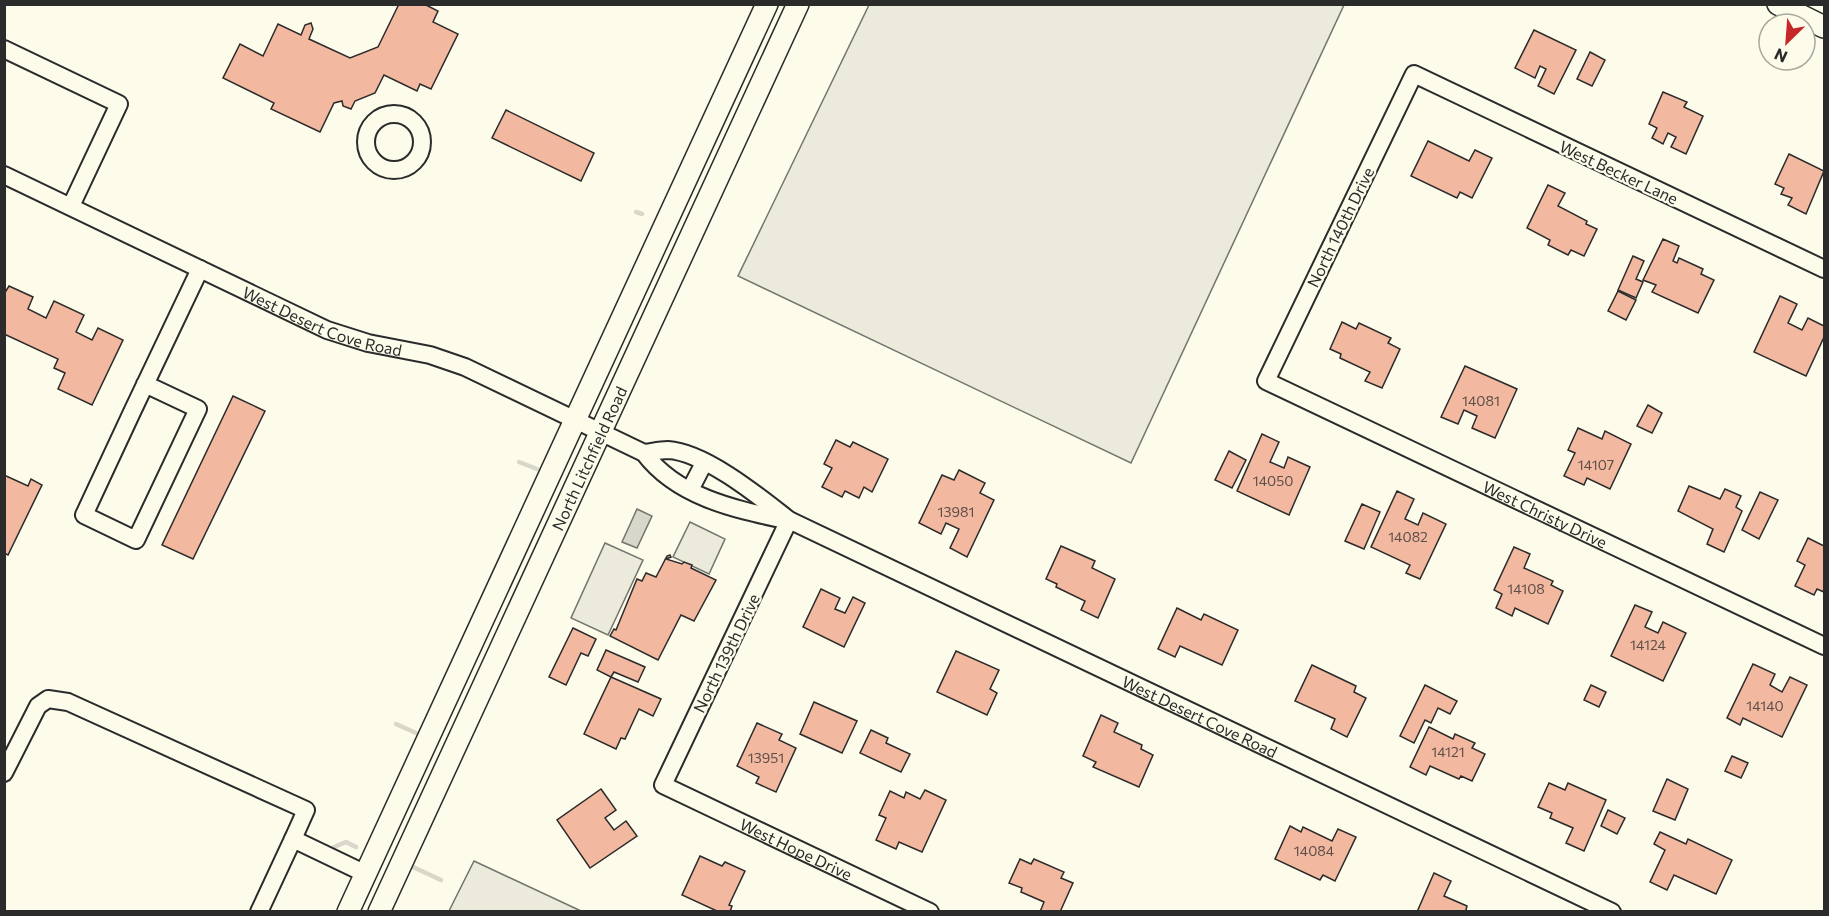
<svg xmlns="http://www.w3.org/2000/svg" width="1829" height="916" font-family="Commissioner,sans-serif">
  <rect width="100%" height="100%" fill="#fdfbea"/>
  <g fill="#ecebdb" stroke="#74746e" stroke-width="1.5">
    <path d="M869 5H1344L1131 463 738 276Z"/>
    <path d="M690 522 725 539 709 574 673 557Z"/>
    <path d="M605 543 643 560 608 635 571 618Z"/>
    <path d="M474 861 581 911H449Z"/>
  </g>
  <path fill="#d8d7c9" stroke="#74746e" stroke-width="1.5" d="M637 509 652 516 637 548 622 542Z"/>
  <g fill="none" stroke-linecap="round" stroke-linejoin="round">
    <g stroke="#d8d7c9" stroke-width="4.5">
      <path d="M636 212 642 214"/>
      <path d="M519 462 537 469"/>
      <path d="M396 724 416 733"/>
      <path d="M334 847 346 842 356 847"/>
      <path d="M413 867 441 880"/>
    </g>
  </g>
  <g fill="#f2b8a0" stroke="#2b2b2b" stroke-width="1.5">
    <path d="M424 4 438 11 433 22 458 34 431 89 420 84 417 91 384 75 375 93 355 101 351 109 343 106 342 101 334 103 320 132 271 109 274 103 223 78 240 44 263 56 278 24 301 35 305 25 311 23 313 29 309 39 350 58 378 47 399 4Z"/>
    <path d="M1534 30 1576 50 1554 94 1538 86 1546 69 1540 66 1535 78 1515 68Z"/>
    <path d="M1590 52 1605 60 1592 86 1577 79Z"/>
    <path d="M1663 92 1687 102 1684 107 1703 116 1686 154 1671 147 1676 137 1668 133 1663 144 1652 138 1657 128 1649 124Z"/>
    <path d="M506 110 594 153 581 181 492 138Z"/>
    <path d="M1428 141 1469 161 1475 150 1492 158 1472 198 1460 192 1457 198 1411 176Z"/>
    <path d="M1789 154 1824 171 1806 214 1788 205 1792 198 1781 194 1784 188 1775 184Z"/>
    <path d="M1548 185 1565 193 1558 206 1587 221 1586 224 1597 229 1584 256 1571 250 1568 255 1548 245 1550 240 1527 228Z"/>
    <path d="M1663 239 1679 246 1673 261 1677 263 1679 258 1703 269 1701 274 1714 280 1698 313 1652 292 1656 285 1643 280Z"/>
    <path d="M1633 256 1644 261 1636 279 1643 282 1636 298 1618 290Z"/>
    <path d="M9 286 33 297 28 309 46 318 54 301 84 315 76 332 92 340 98 328 123 340 92 405 58 389 65 373 54 368 58 359 4 334V294Z"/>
    <path d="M1618 291 1636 300 1626 320 1608 311Z"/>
    <path d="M1780 296 1797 304 1788 323 1802 330 1808 318 1824 326V337L1806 376 1754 352Z"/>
    <path d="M1342 322 1356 329 1359 323 1391 338 1388 343 1400 349 1382 388 1365 381 1370 372 1340 358 1341 354 1330 349Z"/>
    <path d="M1465 366 1517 389 1495 438 1472 428 1477 416 1464 410 1458 424 1441 417Z"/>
    <path d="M233 396 265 411 193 559 162 545Z"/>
    <path d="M1648 405 1662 413 1652 433 1637 426Z"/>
    <path d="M1578 428 1602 439 1605 431 1631 444 1610 489 1587 478 1584 485 1564 476 1575 453 1568 450Z"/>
    <path d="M1262 434 1279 442 1270 462 1284 468 1288 457 1310 467 1289 515 1237 491Z"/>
    <path d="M836 440 850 447 853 442 888 459 872 492 864 487 859 498 845 491 842 497 822 487 832 468 824 464Z"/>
    <path d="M1229 451 1246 460 1232 488 1215 480Z"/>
    <path d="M959 470 985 483 980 493 994 500 967 557 950 548 959 529 946 523 941 534 919 523 942 475 954 480Z"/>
    <path d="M4 475 28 486 31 479 42 485 8 555 4 553Z"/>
    <path d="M1689 486 1720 499 1725 489 1741 496 1736 507 1742 511 1724 552 1707 544 1713 529 1678 511Z"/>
    <path d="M1397 491 1414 499 1405 519 1418 525 1423 513 1446 524 1420 579 1406 573 1410 565 1371 547Z"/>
    <path d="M1760 492 1778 500 1759 539 1742 530Z"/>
    <path d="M1362 504 1380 512 1364 549 1345 541Z"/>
    <path d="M1808 538 1824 546V592L1817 589 1814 595 1795 586 1805 565 1797 561Z"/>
    <path d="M1061 546 1095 561 1092 568 1115 579 1098 618 1081 610 1085 601 1056 587 1057 584 1046 579Z"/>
    <path d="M1514 547 1530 554 1524 568 1553 581 1551 585 1563 591 1548 624 1515 608 1512 616 1496 608 1502 594 1494 590Z"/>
    <path d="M670 555 671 557 666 559 682 564 684 562 692 565 691 568 716 580 694 621 681 615 658 660 610 636 614 629 616 630 637 579 642 581 646 573 656 577 667 556Z"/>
    <path d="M821 589 840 598 835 609 845 613 853 597 865 603 844 647 803 627Z"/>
    <path d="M1635 605 1652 612 1645 627 1658 633 1663 622 1686 633 1663 681 1611 656Z"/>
    <path d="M1177 608 1201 620 1204 614 1238 630 1222 665 1180 646 1175 657 1158 649Z"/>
    <path d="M573 628 596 639 588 656 581 653 566 685 549 677Z"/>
    <path d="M606 650 645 667 638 682 614 672 611 677 597 670Z"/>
    <path d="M956 651 999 670 990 689 997 693 987 715 937 692Z"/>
    <path d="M1753 664 1775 674 1770 685 1782 692 1790 677 1807 685 1782 737 1743 718 1740 725 1727 718Z"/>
    <path d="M1312 665 1356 686 1354 692 1366 698 1347 737 1331 729 1335 719 1295 701Z"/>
    <path d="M611 677 661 699 653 716 639 709 625 739 621 738 616 749 584 734Z"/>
    <path d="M1425 685 1457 701 1450 714 1438 708 1431 723 1425 720 1414 743 1400 736Z"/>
    <path d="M1591 685 1606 692 1599 707 1584 700Z"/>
    <path d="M814 702 857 721 842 753 800 734Z"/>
    <path d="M1101 715 1118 723 1114 732 1142 745 1141 749 1153 755 1139 787 1093 767 1096 762 1083 756Z"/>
    <path d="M757 723 782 734 779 740 796 748 776 792 756 783 759 777 737 766Z"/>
    <path d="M1429 727 1453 739 1455 734 1475 743 1472 748 1485 754 1472 781 1461 776 1459 779 1430 766 1426 775 1410 767Z"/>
    <path d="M871 730 888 738 886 743 910 754 901 772 860 753Z"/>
    <path d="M1732 756 1748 763 1741 778 1725 771Z"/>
    <path d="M1667 779 1688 789 1675 820 1653 811Z"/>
    <path d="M1549 783 1565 790 1568 783 1606 800 1584 851 1566 843 1573 828 1550 818 1552 813 1538 807Z"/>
    <path d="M601 789 616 810 605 818 614 830 626 821 637 836 590 868 557 820Z"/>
    <path d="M925 790 946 800 922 852 899 842 896 849 876 840 886 818 879 815 890 791 904 798 906 792 920 799Z"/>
    <path d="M1608 810 1625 818 1617 834 1601 826Z"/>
    <path d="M1290 826 1301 832 1303 827 1332 841 1338 829 1356 837 1335 881 1323 875 1320 880 1275 859Z"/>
    <path d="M1660 832 1686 844 1688 839 1732 860 1716 894 1674 875 1667 890 1650 882 1665 850 1654 844Z"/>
    <path d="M700 856 722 866 725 862 745 871 729 905 732 906 730 912H719L682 895Z"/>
    <path d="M1020 859 1031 864 1034 859 1064 872 1061 878 1073 883 1060 912H1040L1044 902 1021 892 1022 888 1009 883Z"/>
    <path d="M1434 873 1451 881 1444 896 1467 906 1466 910 1469 912H1417Z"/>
  </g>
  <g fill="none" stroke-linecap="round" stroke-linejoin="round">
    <g stroke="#2b2b2b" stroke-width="20">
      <g id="minor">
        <path d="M4 49 119 104 71 206"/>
        <circle cx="394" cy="142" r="28"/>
        <path id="s1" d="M4 175 327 330 368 343 430 355 465 367 644 453C677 497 734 509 785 520"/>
        <path id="s2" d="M1824 269 1414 74 1266 381 1824 646"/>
        <path d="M145 384 198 409 136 540 84 515C122 433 161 350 200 269"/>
        <path id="s3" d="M644 453C652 452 660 450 668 450 705 452 761 498 789 520L1612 912"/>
        <path d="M690 490 704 463"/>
        <path id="s4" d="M789 520 663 785 930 912"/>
        <path d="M4 773 38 706 48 699 68 702 306 810 293 839 366 874"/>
        <path d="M259 912 293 839"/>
      </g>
    </g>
    <g stroke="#2b2b2b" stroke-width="24">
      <g id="major">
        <path d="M1778 4 1824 27"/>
        <path d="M348 912 767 4"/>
        <path id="s5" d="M379 912 798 4"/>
      </g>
    </g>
    <use href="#minor" stroke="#fdfbea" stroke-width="16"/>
    <use href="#major" stroke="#fdfbea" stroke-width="21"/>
  </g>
  <g text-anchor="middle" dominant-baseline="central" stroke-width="4.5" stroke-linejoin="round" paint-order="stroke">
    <g font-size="14" fill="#5d4e48">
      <text x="1481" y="400">14081</text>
      <text x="1596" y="464">14107</text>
      <text x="1273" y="480">14050</text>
      <text x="956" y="511">13981</text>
      <text x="1408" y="536">14082</text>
      <text x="1526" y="588">14108</text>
      <text x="1648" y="644">14124</text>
      <text x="1765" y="705">14140</text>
      <text x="1448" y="751">14121</text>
      <text x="766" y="757">13951</text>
      <text x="1314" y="850">14084</text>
    </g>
    <g font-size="16" fill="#2b2b2b" stroke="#fdfbea">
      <text transform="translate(1619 172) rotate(25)">West Becker Lane</text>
      <text transform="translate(1340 227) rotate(-64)">North 140th Drive</text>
      <text stroke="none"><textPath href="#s1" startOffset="351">West Desert Cove Road</textPath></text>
      <text stroke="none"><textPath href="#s5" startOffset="500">North Litchfield Road</textPath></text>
      <text stroke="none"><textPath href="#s2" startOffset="1104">West Christy Drive</textPath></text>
      <text transform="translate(726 653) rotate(-64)">North 139th Drive</text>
      <text stroke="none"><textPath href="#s3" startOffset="621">West Desert Cove Road</textPath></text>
      <text stroke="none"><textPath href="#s4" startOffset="441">West Hope Drive</textPath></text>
    </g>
  </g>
  <rect width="1829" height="916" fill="none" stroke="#2b2b2b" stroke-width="12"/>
  <g transform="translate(1787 42) rotate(205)"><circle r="28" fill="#fdfbea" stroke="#a9a89e" stroke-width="1.5"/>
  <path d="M0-4.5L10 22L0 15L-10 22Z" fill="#c62828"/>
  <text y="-9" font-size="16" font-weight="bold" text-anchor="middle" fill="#2b2b2b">N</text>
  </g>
</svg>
